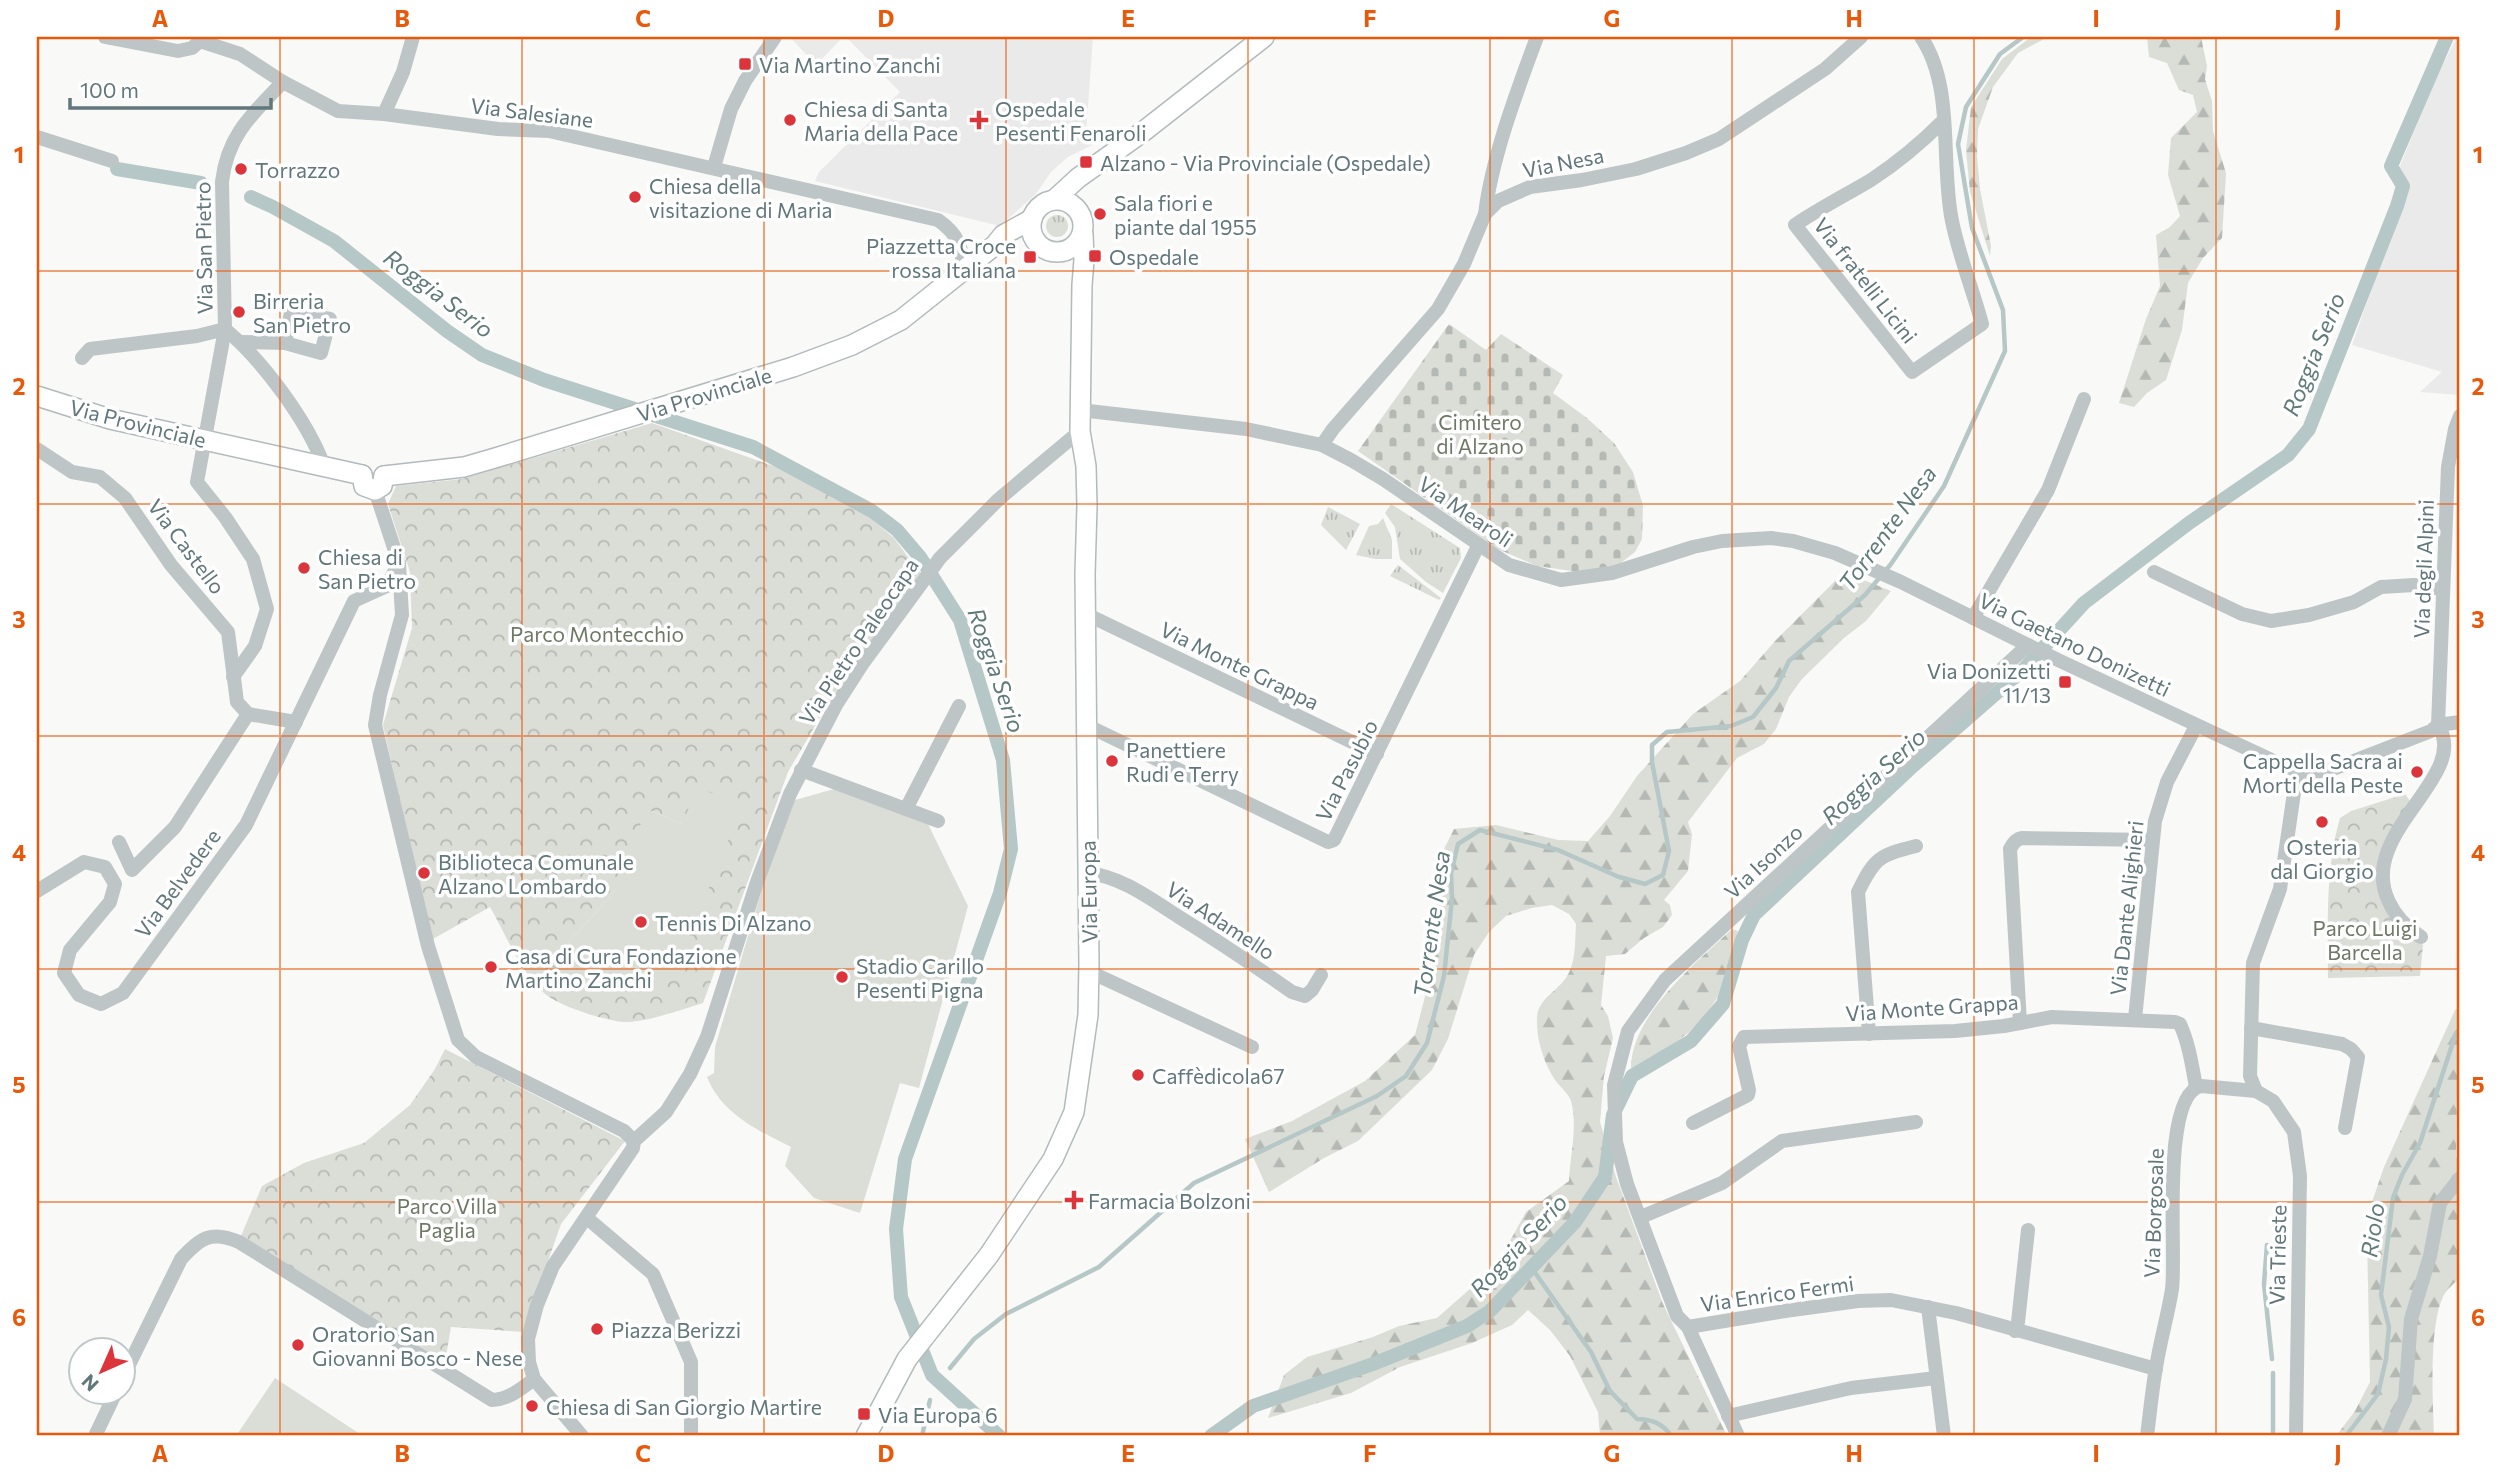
<svg xmlns="http://www.w3.org/2000/svg" width="2497" height="1473" font-family="Commissioner,sans-serif">
  <defs>
    <pattern id="grass-tufts" width="24" height="20" patternUnits="userSpaceOnUse" patternTransform="scale(1.75)"><rect width="24" height="20" fill="#dbded6"/><path d="M3 7l-1-3M5 7V3M7 7l1-3M15 17l-1-3M17 17v-4M19 17l1-3" fill="none" stroke="#b5b9b3"/></pattern>
    <pattern id="forest-firs" width="22" height="20" patternUnits="userSpaceOnUse" patternTransform="scale(1.75)"><rect width="22" height="20" fill="#dbded6"/><path d="M5 1l3.5 6h-7zM16 11l3.5 6h-7z" fill="#b5b9b3"/></pattern>
    <pattern id="cemetery-stones" width="16" height="16" patternUnits="userSpaceOnUse" patternTransform="scale(1.75)"><rect width="16" height="16" fill="#dbded6"/><path d="M2 7V4a2 2 0 0 1 4 0v3zM10 15v-3a2 2 0 0 1 4 0v3z" fill="#b5b9b3"/></pattern>
    <pattern id="park-crowns" width="20" height="18" patternUnits="userSpaceOnUse" patternTransform="scale(1.75)"><rect width="20" height="18" fill="#dbded6"/><path d="M2 6a3 3 0 1 1 6 0M12 15a3 3 0 1 1 6 0" fill="none" stroke="#b5b9b3"/></pattern>
  </defs>
  <rect width="100%" height="100%" fill="#f9f9f7"/>
  <g fill="#eaeaea">
    <path d="M790 37H843L816 65Z"/>
    <path d="M846 37H1093L1086 134 1092 145 1068 157 1051 172 1036 194 1000 226 815 181 819 172 900 92Z"/>
    <path d="M2457 37H2460V395L2420 392 2442 372 2352 345 2408 185 2400 166 2433 84Z"/>
  </g>
  <g fill="url(#grass-tufts)">
    <circle cx="1057" cy="226" r="11"/>
    <path d="M1391 504 1460 548 1461 558 1443 593 1426 582 1400 559 1395 527 1385 513Z"/>
    <path d="M1328 507 1360 524 1346 550 1321 525Z"/>
    <path d="M1383 518 1392 540V559H1375L1356 555 1369 526 1378 524Z"/>
    <path d="M1398 565 1441 598 1439 600 1390 576Z"/>
  </g>
  <g fill="url(#forest-firs)">
    <path d="M2031 37H2048L2018 53 1993 87 1978 129 1977 156 1980 189 1991 246 1990 256 1970 192 1966 150 1971 107 2002 59Z"/>
    <path d="M2147 37H2201L2207 66 2205 79 2212 101 2213 131 2226 173 2222 238 2203 258 2188 283 2182 330 2166 380 2147 393 2134 407 2119 403 2146 319 2160 286 2156 235 2170 227 2180 216 2168 175 2171 138 2197 112 2193 95 2179 90 2167 63 2149 57Z"/>
    <path d="M1844 572 1891 591 1866 621 1844 638 1802 679 1789 697 1776 729 1764 744 1737 758 1688 822 1692 834 1688 871 1664 900 1670 905 1672 915 1663 927 1644 938 1625 954 1606 956 1601 1005 1608 1016 1613 1038 1604 1076 1600 1122 1616 1177 1663 1304 1727 1436H1600L1598 1412 1570 1356 1550 1330 1528 1310 1512 1325 1472 1343 1400 1367 1351 1393 1268 1418 1284 1375 1307 1357 1373 1337 1399 1326 1437 1318 1496 1266 1526 1212 1569 1181C1570 1155 1578 1127 1571 1101 1568 1093 1560 1087 1555 1080 1544 1063 1536 1039 1537 1019 1537 998 1558 992 1567 976 1576 963 1575 939 1576 924L1569 914 1552 905 1532 908 1506 916 1489 932 1474 955 1448 1039 1432 1070 1358 1141 1324 1158 1269 1192 1245 1139 1292 1121 1365 1081 1415 1035 1435 958 1436 865 1454 829 1496 825 1558 840 1588 841 1610 816 1637 776 1693 714 1740 681 1776 640Z"/>
    <path d="M1732 929 1738 931 1719 995 1705 1016 1688 1033 1656 1057 1631 1069C1630 1016 1696 963 1732 929Z"/>
    <path d="M2460 1008V1078L2457 1091 2456 1157 2460 1163V1277C2456 1282 2449 1287 2445 1293 2428 1321 2433 1403 2434 1436H2336L2355 1411 2370 1382 2367 1237 2372 1202 2384 1167 2455 1010Z"/>
  </g>
  <path fill="url(#cemetery-stones)" d="M1449 324 1486 350 1501 334 1563 375 1553 393 1587 418 1614 443 1633 472 1643 506 1642 539 1635 552 1618 565 1579 572 1537 566 1498 549 1358 451Z"/>
  <g fill="url(#park-crowns)" fill-rule="evenodd">
    <path d="M652 423 779 468 854 504 894 538 920 573 832 697 788 772 703 1003C684 1009 644 1023 624 1022 606 1021 558 1006 544 993 520 971 506 935 490 907L431 940 383 725 412 628 410 572 388 504 396 486 462 479ZM652 811 682 824 638 999 622 986 552 961 614 892Z"/>
    <path d="M2405 794 2410 801 2377 879 2413 937 2423 945 2420 976 2328 978C2328 924 2325 870 2340 818L2351 811Z"/>
    <path d="M445 1049 625 1141 561 1224 523 1332 451 1327 445 1362 241 1236 262 1186 304 1163 364 1143 410 1105 435 1069Z"/>
  </g>
  <g fill="#dbded6">
    <path d="M697 788 743 804 683 952 638 999 622 986 602 1006 552 961 614 892 645 813 652 811 682 824Z"/>
    <path d="M834 789 928 824 968 906 919 1088 900 1083 860 1213 814 1198 785 1166 791 1147C757 1130 722 1114 707 1077L714 1073 715 1047 768 869 795 800Z"/>
    <path d="M275 1378 363 1436H236Z"/>
  </g>
  <g fill="none" stroke-linecap="round" stroke-linejoin="round">
    <g stroke="#b5c7c6" stroke-width="4.5">
      <path d="M2267 1245 2264 1284 2272 1359"/>
      <path d="M1531 1267 1591 1352 1610 1391 1637 1419C1651 1419 1663 1423 1671 1436"/>
      <path d="M950 1368 974 1339 1006 1314 1099 1267 1194 1183 1377 1096 1406 1076 1427 1043 1444 976 1452 899 1451 873 1458 844 1480 830 1558 850 1619 877 1645 884 1663 875 1669 851 1652 762V745L1667 732 1731 726 1753 717 1776 688 1789 661 1865 595 1891 564 1944 486 2005 351 2003 310 1972 228 1958 144 1966 107 2000 54 2023 37"/>
      <path d="M2273 1373V1436"/>
      <path d="M922 1436 930 1400"/>
      <path d="M2346 1436 2378 1394 2386 1359 2389 1327 2381 1295 2393 1198 2402 1175 2420 1143 2456 1033 2460 1029"/>
    </g>
    <g stroke="#b5c7c6" stroke-width="14">
      <path d="M117 169 201 183"/>
      <path d="M251 197 273 207 334 241 447 331 482 355 544 380 753 447 872 511 897 530 920 557 960 620 1003 760 1011 849 1000 893 905 1159 896 1229 901 1297 932 1375 999 1436"/>
      <path d="M1211 1436 1253 1406 1373 1364 1467 1326 1489 1312 1575 1222 1605 1177 1613 1115 1632 1076 1691 1041 1723 1004 1742 940 1754 915 1913 766 2024 669 2084 603 2189 523 2288 455 2309 429 2397 206 2403 186 2391 166 2447 37"/>
    </g>
    <g stroke="#b1babc" stroke-width="22">
      <g id="secondary">
        <circle cx="1057" cy="226" r="26"/>
        <path d="M1054 200 1078 178 1144 131 1264 37"/>
        <path d="M37 396 110 419 362 475"/>
        <path d="M362 475 364 486 375 490 382 486 384 476"/>
        <path d="M384 476 464 467 495 458 793 367 852 345 901 320 995 245 1003 235 1032 219"/>
        <path d="M866 1436 907 1359 989 1255 1053 1159 1074 1112 1088 1015 1089 964 1085 574 1087 506 1086 466 1080 431 1082 285 1084 260 1083 234"/>
      </g>
    </g>
    <g stroke="#bec5c7" stroke-width="14">
      <path d="M105 37 178 51 192 48 200 41"/>
      <path d="M198 37 200 41 240 54 283 82 338 111 384 114 498 129 549 131 938 220C958 234 963 247 963 271"/>
      <path d="M1921 37C1955 87 1940 163 1952 221 1959 256 1973 290 1982 324L1912 372 1795 225C1820 208 1846 195 1871 180 1897 163 1921 143 1943 121"/>
      <path d="M384 114 403 72 413 37"/>
      <path d="M37 137 112 161"/>
      <path d="M714 167 731 109 745 81 775 37"/>
      <path d="M1485 214C1492 157 1517 91 1537 37"/>
      <path d="M291 312 330 319 321 353 285 343Z"/>
      <path d="M225 329C262 360 307 420 324 466"/>
      <path d="M241 342 285 343"/>
      <path d="M82 358 90 349 197 336 225 329"/>
      <path d="M1080 410 1246 429 1322 445 1351 460 1383 479 1509 565 1561 580 1612 573 1693 547 1722 541 1771 538 1793 541 1835 553 1901 582 2058 660 2297 772 2328 771 2431 731 2438 725 2460 722"/>
      <path d="M1322 445 1333 429 1438 309 1464 264 1485 214 1498 201 1530 187 1582 180 1636 169 1686 153 1719 139 1825 69 1861 37"/>
      <path d="M37 449 72 472 100 477 125 498 171 565 228 632 237 702 248 714 296 722"/>
      <path d="M375 490 399 563 402 615 380 695 375 725 428 946 458 1040 476 1057 624 1131 634 1141"/>
      <path d="M2154 572 2242 614 2271 621 2309 615 2354 602 2381 587 2414 585 2443 589"/>
      <path d="M1086 614 1377 754"/>
      <path d="M1973 618 2048 490 2084 399"/>
      <path d="M233 677 255 646 267 609 253 559 225 517 197 482 225 329 222 182C227 136 252 114 283 82"/>
      <path d="M1086 725 1328 842 1334 840 1478 546"/>
      <path d="M2438 725 2448 467 2455 429 2460 416"/>
      <path d="M801 770 938 821"/>
      <path d="M906 809 959 706"/>
      <path d="M119 842 132 870 175 827 248 714"/>
      <path d="M1087 873C1121 876 1152 900 1179 917 1218 941 1255 966 1292 992L1305 996 1312 990 1321 975"/>
      <path d="M37 891 84 862 105 867 115 884 110 902 70 950 64 973 79 995 101 1004 123 993 246 825 354 601 387 586 399 563"/>
      <path d="M2421 937C2407 928 2396 917 2389 902 2355 833 2472 777 2438 725"/>
      <path d="M1088 971 1252 1047"/>
      <path d="M2135 1019 2155 821 2167 782 2196 726"/>
      <path d="M2020 1023 2010 849C2013 843 2016 839 2022 838L2152 840"/>
      <path d="M2251 1028 2342 1044 2351 1049 2358 1057 2345 1128"/>
      <path d="M1869 1034 1858 892C1875 857 1880 855 1916 846"/>
      <path d="M2256 1091 2250 1076 2253 963 2280 889 2297 772"/>
      <path d="M1693 1123 1748 1095 1749 1090 1739 1046 1744 1037 1955 1031 2004 1026 2052 1017 2175 1022 2180 1024C2189 1044 2192 1065 2196 1087"/>
      <path d="M1641 1217 1722 1183 1782 1141 1916 1122"/>
      <path d="M587 1218 653 1274 691 1362V1436"/>
      <path d="M1928 1307 1944 1436"/>
      <path d="M1688 1327 1785 1311 1858 1301 1891 1300 1956 1313 2156 1369"/>
      <path d="M2015 1331 2018 1322 2028 1230"/>
      <path d="M122 1379 181 1259C200 1238 211 1230 239 1242L492 1400C509 1399 521 1389 534 1379"/>
      <path d="M1728 1416 1851 1388 1936 1378"/>
      <path d="M95 1436 116 1392"/>
      <path d="M582 1436 534 1379 529 1362 528 1339 537 1305 553 1266 633 1148 634 1141 666 1112 690 1074 707 1037 757 882 790 794 836 705 863 663 940 558 999 499 1080 431"/>
      <path d="M1738 1436 1688 1327 1677 1316 1627 1184 1616 1142 1614 1085 1628 1031 1665 980 2028 645"/>
      <path d="M2147 1436C2150 1413 2152 1390 2156 1368 2160 1341 2168 1315 2172 1289 2177 1254 2160 1095 2201 1086L2256 1091 2273 1101 2294 1132 2300 1176 2296 1436"/>
      <path d="M2388 1436 2405 1399 2411 1319 2430 1256 2440 1203 2460 1178"/>
    </g>
    <use href="#secondary" stroke="#fff" stroke-width="19"/>
  </g>
  <path fill="none" stroke="#e8590c" stroke-width="2" stroke-opacity="0.55" d="M280 37V1436M522 37V1436M764 37V1436M1006 37V1436M1248 37V1436M1490 37V1436M1732 37V1436M1974 37V1436M2216 37V1436M37 271H2460M37 504H2460M37 736H2460M37 969H2460M37 1202H2460"/>
  <g fill="#dc343b" stroke="#fff" stroke-width="2.5">
    <rect x="738" y="57" width="14" height="14" rx="3.5"/>
    <circle cx="790" cy="120" r="7"/>
    <path d="M975.5 109.5h7v7h7v7h-7v7h-7v-7h-7v-7h7z"/>
    <rect x="1079" y="155" width="14" height="14" rx="3.5"/>
    <circle cx="241" cy="169" r="7"/>
    <circle cx="635" cy="197" r="7"/>
    <circle cx="1100" cy="214" r="7"/>
    <rect x="1088" y="249" width="14" height="14" rx="3.5"/>
    <rect x="1023" y="250" width="14" height="14" rx="3.5"/>
    <circle cx="239" cy="312" r="7"/>
    <circle cx="304" cy="568" r="7"/>
    <rect x="2058" y="675" width="14" height="14" rx="3.5"/>
    <circle cx="1112" cy="761" r="7"/>
    <circle cx="2417" cy="772" r="7"/>
    <circle cx="2322" cy="822" r="7"/>
    <circle cx="424" cy="873" r="7"/>
    <circle cx="641" cy="922" r="7"/>
    <circle cx="491" cy="967" r="7"/>
    <circle cx="842" cy="977" r="7"/>
    <circle cx="1138" cy="1075" r="7"/>
    <path d="M1070.5 1189.5h7v7h7v7h-7v7h-7v-7h-7v-7h7z"/>
    <circle cx="597" cy="1329" r="7"/>
    <circle cx="298" cy="1345" r="7"/>
    <circle cx="532" cy="1406" r="7"/>
    <rect x="857" y="1407" width="14" height="14" rx="3.5"/>
  </g>
  <g text-anchor="middle" dominant-baseline="central" stroke-width="7" stroke-linejoin="round" paint-order="stroke">
    <g font-size="21" fill="#61777b" stroke="#fff" text-anchor="start">
      <text x="759" y="64">Via Martino Zanchi</text>
      <text x="804" y="108">Chiesa di Santa<tspan x="804" dy="24">Maria della Pace</tspan></text>
      <text x="995" y="108">Ospedale<tspan x="995" dy="24">Pesenti Fenaroli</tspan></text>
      <text x="1100" y="162">Alzano - Via Provinciale (Ospedale)</text>
      <text x="255" y="169">Torrazzo</text>
      <text x="649" y="185">Chiesa della<tspan x="649" dy="24">visitazione di Maria</tspan></text>
      <text x="1114" y="202">Sala fiori e<tspan x="1114" dy="24">piante dal 1955</tspan></text>
      <text x="1016" y="245" text-anchor="end">Piazzetta Croce<tspan x="1016" dy="24">rossa Italiana</tspan></text>
      <text x="1109" y="256">Ospedale</text>
      <text x="253" y="300">Birreria<tspan x="253" dy="24">San Pietro</tspan></text>
      <text x="318" y="556">Chiesa di<tspan x="318" dy="24">San Pietro</tspan></text>
      <text x="2051" y="670" text-anchor="end">Via Donizetti<tspan x="2051" dy="24">11/13</tspan></text>
      <text x="1126" y="749">Panettiere<tspan x="1126" dy="24">Rudi e Terry</tspan></text>
      <text x="2403" y="760" text-anchor="end">Cappella Sacra ai<tspan x="2403" dy="24">Morti della Peste</tspan></text>
      <text x="2322" y="846" text-anchor="middle">Osteria<tspan x="2322" dy="24">dal Giorgio</tspan></text>
      <text x="438" y="861">Biblioteca Comunale<tspan x="438" dy="24">Alzano Lombardo</tspan></text>
      <text x="655" y="922">Tennis Di Alzano</text>
      <text x="505" y="955">Casa di Cura Fondazione<tspan x="505" dy="24">Martino Zanchi</tspan></text>
      <text x="856" y="965">Stadio Carillo<tspan x="856" dy="24">Pesenti Pigna</tspan></text>
      <text x="1152" y="1075">Caffèdicola67</text>
      <text x="1088" y="1200">Farmacia Bolzoni</text>
      <text x="611" y="1329">Piazza Berizzi</text>
      <text x="312" y="1333">Oratorio San<tspan x="312" dy="24">Giovanni Bosco - Nese</tspan></text>
      <text x="546" y="1406">Chiesa di San Giorgio Martire</text>
      <text x="878" y="1414">Via Europa 6</text>
    </g>
    <g font-size="21" fill="#61777b" stroke="#fff">
      <text transform="translate(532 112) rotate(7)">Via Salesiane</text>
      <text transform="translate(1563 162) rotate(-11)">Via Nesa</text>
      <text transform="translate(203 248) rotate(-91)">Via San Pietro</text>
      <text transform="translate(1866 280) rotate(52)">Via fratelli Licini</text>
      <text transform="translate(704 394) rotate(-17)">Via Provinciale</text>
      <text transform="translate(138 423) rotate(14)">Via Provinciale</text>
      <text transform="translate(1466 511) rotate(34)">Via Mearoli</text>
      <text transform="translate(187 546) rotate(53)">Via Castello</text>
      <text transform="translate(2423 569) rotate(-88)">Via degli Alpini</text>
      <text transform="translate(858 641) rotate(-56)">Via Pietro Paleocapa</text>
      <text transform="translate(2075 644) rotate(26)">Via Gaetano Donizetti</text>
      <text transform="translate(1240 665) rotate(26)">Via Monte Grappa</text>
      <text transform="translate(1346 770) rotate(-63)">Via Pasubio</text>
      <text transform="translate(1763 861) rotate(-43)">Via Isonzo</text>
      <text transform="translate(177 883) rotate(-54)">Via Belvedere</text>
      <text transform="translate(1088 892) rotate(-91)">Via Europa</text>
      <text transform="translate(2126 908) rotate(-84)">Via Dante Alighieri</text>
      <text transform="translate(1221 920) rotate(33)">Via Adamello</text>
      <text transform="translate(1932 1007) rotate(-4)">Via Monte Grappa</text>
      <text transform="translate(2153 1213) rotate(-88)">Via Borgosale</text>
      <text transform="translate(2277 1255) rotate(-89)">Via Trieste</text>
      <text transform="translate(1777 1293) rotate(-8)">Via Enrico Fermi</text>
    </g>
    <g font-size="21" fill="#6d7964" stroke="#fff">
      <text x="1480" y="421">Cimitero<tspan x="1480" dy="24">di Alzano</tspan></text>
      <text x="597" y="633">Parco Montecchio</text>
      <text x="2365" y="927">Parco Luigi<tspan x="2365" dy="24">Barcella</tspan></text>
      <text x="447" y="1205">Parco Villa<tspan x="447" dy="24">Paglia</tspan></text>
    </g>
    <g font-size="23" font-style="italic" fill="#607b7a" stroke="#fff">
      <text transform="translate(439 293) rotate(37)">Roggia Serio</text>
      <text transform="translate(2313 354) rotate(-68)">Roggia Serio</text>
      <text transform="translate(1887 528) rotate(-54)">Torrente Nesa</text>
      <text transform="translate(997 670) rotate(71)">Roggia Serio</text>
      <text transform="translate(1873 776) rotate(-42)">Roggia Serio</text>
      <text transform="translate(1431 924) rotate(-82)">Torrente Nesa</text>
      <text transform="translate(2372 1230) rotate(-82)">Riolo</text>
      <text transform="translate(1518 1245) rotate(-47)">Roggia Serio</text>
    </g>
  </g>
  <rect width="2497" height="1473" fill="none" stroke="#ffffff" stroke-width="77"/>
  <g transform="translate(102 1371) rotate(225)"><circle r="33" fill="#ffffff" stroke="#c0c9ca" stroke-width="2"/>
  <path d="M0-5L12 26L0 18L-12 26Z" fill="#dc343b"/>
  <text y="-10" font-size="19" font-weight="bold" text-anchor="middle" fill="#61777b">N</text>
  </g>
  <path d="M70 98v10h201v-10" fill="none" stroke="#61777b" stroke-width="3.5"/>
  <text x="80" y="98" font-size="21" fill="#61777b" stroke="#ffffff" stroke-width="5" paint-order="stroke">100 m</text>
  <rect x="38" y="38" width="2420" height="1396" fill="none" stroke="#e8590c" stroke-width="2.5"/>
  <g font-size="23" text-anchor="middle" font-weight="bold" fill="#e8590c">
    <text x="160" y="27">A</text>
    <text x="402" y="27">B</text>
    <text x="643" y="27">C</text>
    <text x="886" y="27">D</text>
    <text x="1128" y="27">E</text>
    <text x="1370" y="27">F</text>
    <text x="1612" y="27">G</text>
    <text x="1854" y="27">H</text>
    <text x="2096" y="27">I</text>
    <text x="2338" y="27">J</text>
    <text x="19" y="163">1</text>
    <text x="2478" y="163">1</text>
    <text x="19" y="395">2</text>
    <text x="2478" y="395">2</text>
    <text x="19" y="628">3</text>
    <text x="2478" y="628">3</text>
    <text x="19" y="861">4</text>
    <text x="2478" y="861">4</text>
    <text x="19" y="1093">5</text>
    <text x="2478" y="1093">5</text>
    <text x="19" y="1326">6</text>
    <text x="2478" y="1326">6</text>
    <text x="160" y="1462">A</text>
    <text x="402" y="1462">B</text>
    <text x="643" y="1462">C</text>
    <text x="886" y="1462">D</text>
    <text x="1128" y="1462">E</text>
    <text x="1370" y="1462">F</text>
    <text x="1612" y="1462">G</text>
    <text x="1854" y="1462">H</text>
    <text x="2096" y="1462">I</text>
    <text x="2338" y="1462">J</text>
  </g>
</svg>
